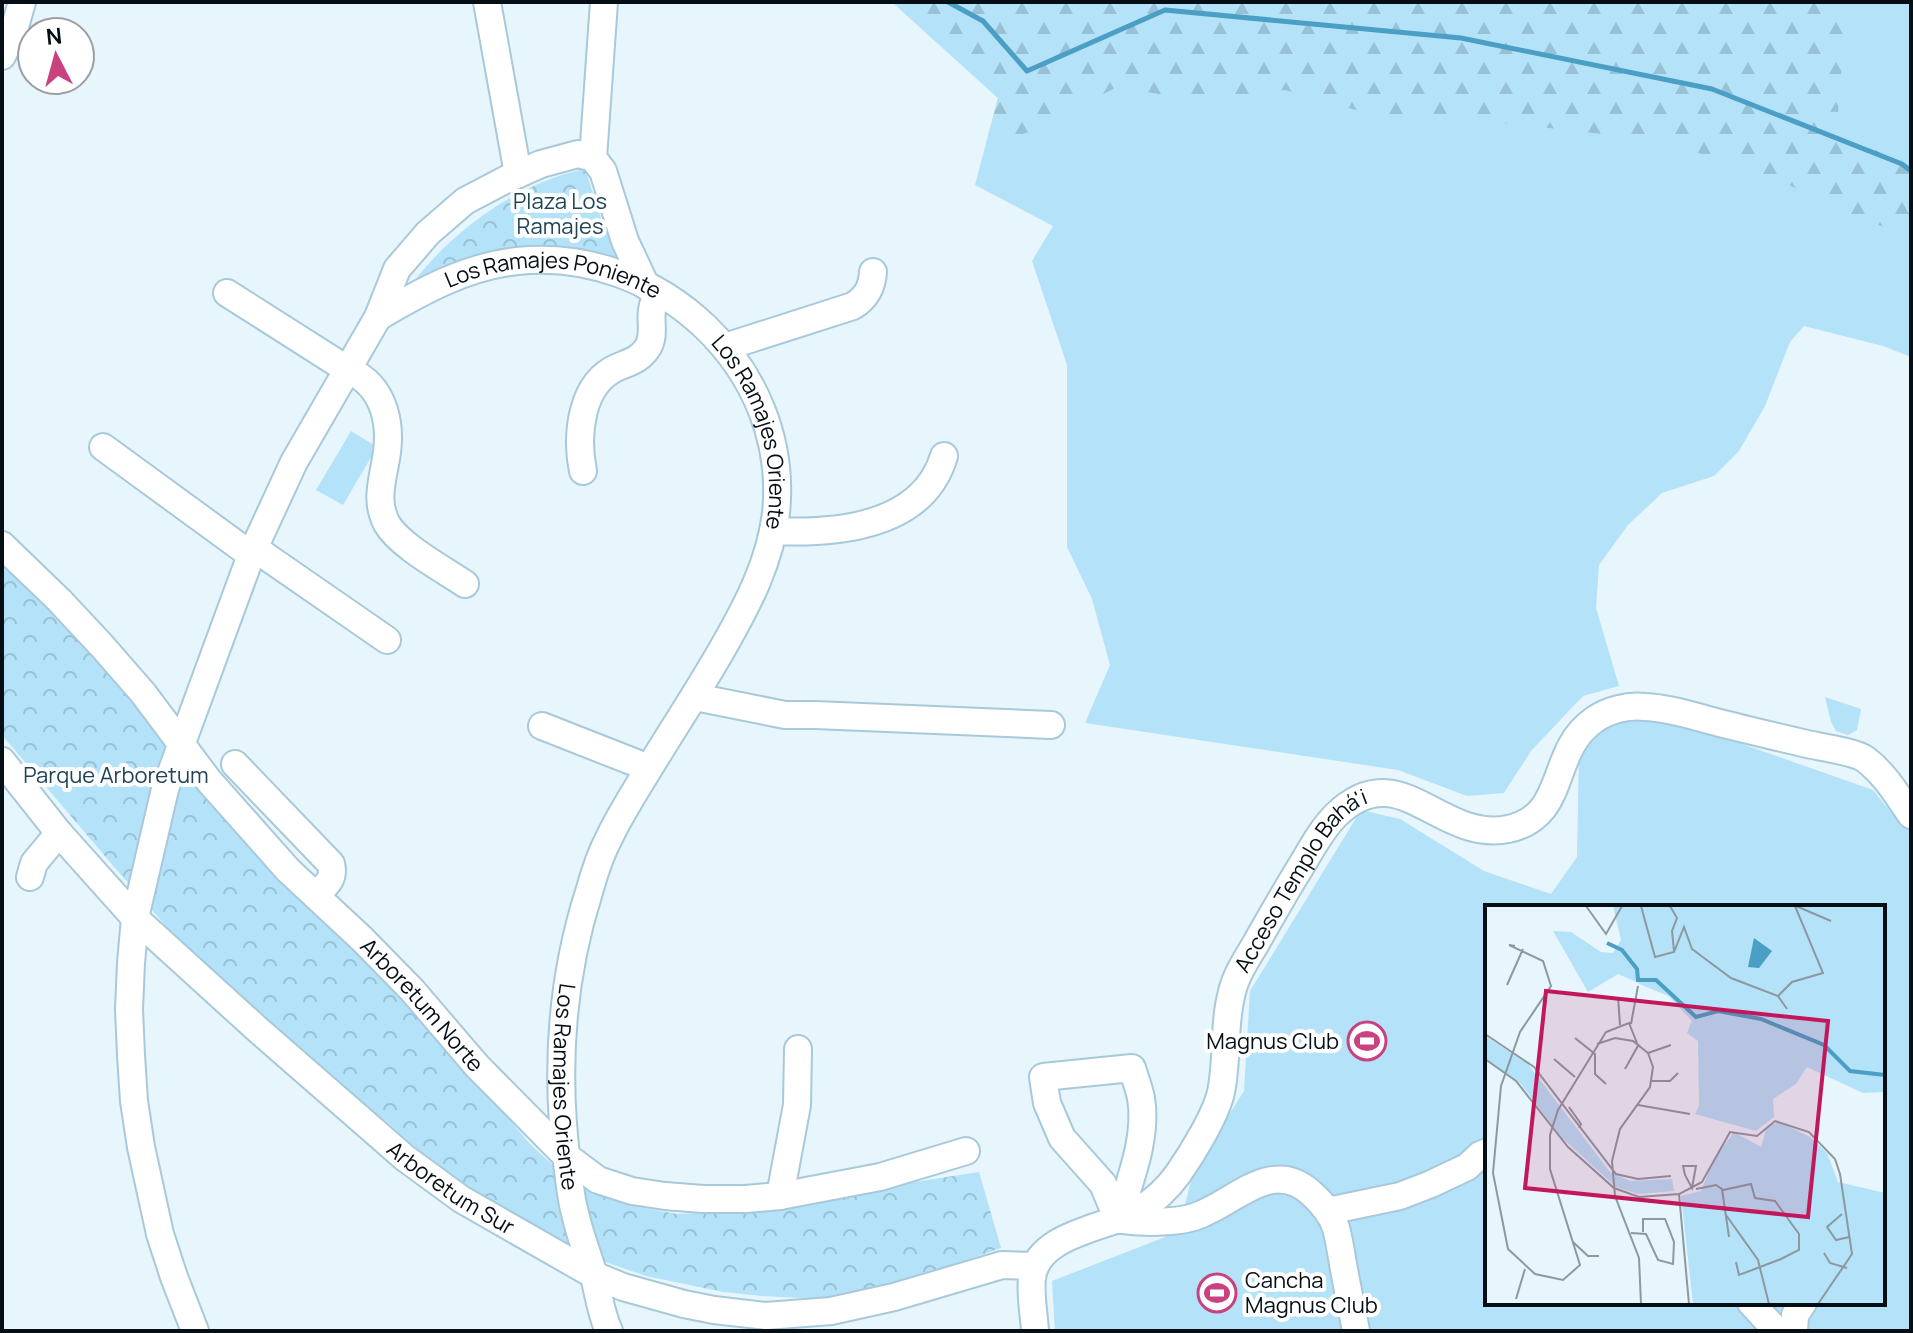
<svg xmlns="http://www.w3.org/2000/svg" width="1913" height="1333" font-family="Manrope,sans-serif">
  <defs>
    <pattern id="forest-firs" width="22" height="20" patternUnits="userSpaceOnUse" patternTransform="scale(2)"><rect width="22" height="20" fill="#b4e2f9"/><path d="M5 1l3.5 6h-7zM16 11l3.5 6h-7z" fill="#99c1d5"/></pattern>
    <pattern id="park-crowns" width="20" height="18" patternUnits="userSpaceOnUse" patternTransform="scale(2)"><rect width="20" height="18" fill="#b4e2f9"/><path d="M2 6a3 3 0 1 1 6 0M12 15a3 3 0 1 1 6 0" fill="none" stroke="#99c1d5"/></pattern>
  </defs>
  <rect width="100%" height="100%" fill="#e7f5fc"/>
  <g fill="#b4e2f9" fill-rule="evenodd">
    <path d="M892 2H1911V357L1883 346 1804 326 1790 342 1765 406 1739 451 1714 476 1662 493 1628 525 1599 565 1596 608 1619 686 1583 696 1531 751 1504 793 1467 796 1398 770 1085 723 1110 665 1092 599 1067 547V365L1032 261 1053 226 975 185 998 98Z"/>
    <path d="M351 431 377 447 343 505 316 490Z"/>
    <path d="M1825 697 1861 709 1857 730 1848 735 1836 731 1831 722Z"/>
    <path d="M1660 715 1873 790 1899 822 1911 829V1331H1055L1052 1281 1178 1232 1194 1169 1244 1091 1250 991 1361 810 1400 819 1484 871 1551 894 1577 857 1579 751 1605 721ZM1487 907H1883V1303H1487Z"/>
  </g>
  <path fill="url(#forest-firs)" d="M892 2H1847L1838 112 1810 111 1911 171V231L1904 235 1833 207 1791 186 1665 141 1494 122 1377 116 1285 90 1195 100 1117 87 1033 131 986 144 998 98Z"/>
  <g fill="url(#park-crowns)">
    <path d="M585 169 605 230 623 260 579 249 556 248 511 250 404 295C444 236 515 183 585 169Z"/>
    <path d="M2 563 36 591 157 730 386 974 529 1143 544 1157 559 1170 593 1191 633 1206 677 1214 722 1212 979 1172 1001 1248 921 1276 840 1297 801 1298 762 1296 723 1292 646 1276 574 1251 539 1234 443 1172 386 1121 289 1051 210 976 115 868 2 735Z"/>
  </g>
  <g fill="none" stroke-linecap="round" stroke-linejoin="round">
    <path stroke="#4b9ec4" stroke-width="5" d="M948 2 983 21 1027 71 1165 10 1461 38 1712 89 1902 164 1911 171"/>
    <g stroke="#a8c9da" stroke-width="30">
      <g id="minor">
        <path d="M487 2 518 174"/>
        <path d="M2 56 13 34 22 2"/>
        <path d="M593 158 604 2"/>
        <path d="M227 293 348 370C386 386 393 427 385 464 381 486 376 503 387 524 400 546 443 569 465 584"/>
        <path id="s1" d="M378 317C422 291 465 267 517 261 659 246 791 368 776 513 770 562 748 604 724 646 699 690 671 732 645 775 632 796 619 817 609 838 600 855 594 874 589 892 560 983 555 1077 568 1171 570 1185 571 1200 575 1213 579 1232 586 1250 592 1269 598 1289 600 1312 609 1331"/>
        <path d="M725 347 853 306C866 298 872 288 873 272"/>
        <path d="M103 447 251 555"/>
        <path d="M583 471C576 436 580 383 618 367 630 362 641 359 648 347 655 335 650 323 652 310 653 304 655 298 658 293"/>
        <path d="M773 531C836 534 923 527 944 456"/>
        <path id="s2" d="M2 545 59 600 102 646 143 693 209 781 288 870 362 939 412 990 477 1066 566 1156 598 1180 632 1191 665 1196 703 1199H746L780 1196 880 1177 966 1151"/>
        <path d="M254 548 387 640"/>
        <path d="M695 697 785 715H815L1051 725"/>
        <path d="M542 726 649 768"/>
        <path id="s3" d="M2 761 59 833 135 918 256 1028 405 1158 461 1199 594 1275 623 1287 684 1304 714 1310 766 1316 831 1311 894 1297 1002 1265 1035 1266"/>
        <path d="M235 764 331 864C335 880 326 885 315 895"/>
        <path d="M30 877 34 863 59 833"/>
        <path d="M1132 1068C1135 1078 1139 1088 1141 1098 1148 1138 1129 1182 1118 1220L1103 1184 1062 1138 1047 1103 1043 1077Z"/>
        <path d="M780 1196 797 1105 798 1049"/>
        <path d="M1328 1211 1400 1196 1431 1184 1467 1167 1480 1155 1487 1152"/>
        <path d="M1121 1220C1141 1223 1174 1223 1194 1217 1233 1205 1271 1156 1311 1193 1322 1203 1331 1213 1336 1228 1339 1239 1341 1252 1343 1264 1347 1287 1352 1309 1356 1331"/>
        <path d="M1751 1303 1777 1331"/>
        <path d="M195 1331 174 1277 160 1234 141 1147 134 1101 131 1055 129 1009 131 963 135 918 165 789 251 555 294 462 378 317 397 269 428 233 465 201 507 179 541 164 578 154 593 158 603 171 625 241 646 286"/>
        <path id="s4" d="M1035 1331C1034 1314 1030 1295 1032 1278 1037 1233 1108 1228 1139 1210 1154 1201 1168 1188 1178 1174 1192 1154 1216 1115 1221 1092 1228 1059 1223 1025 1232 992 1236 975 1246 960 1255 945 1268 922 1281 899 1295 876 1308 856 1319 832 1336 815 1400 753 1439 843 1508 829 1569 816 1548 752 1594 720 1608 710 1628 705 1645 707 1669 708 1693 716 1716 722 1747 730 1777 737 1807 744 1821 747 1855 752 1865 759 1885 774 1897 795 1911 815"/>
        <path d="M1794 1331 1795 1315 1803 1303"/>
      </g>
    </g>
    <use href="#minor" stroke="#fff" stroke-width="26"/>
  </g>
  <defs>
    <g id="stadium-ring" transform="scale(2)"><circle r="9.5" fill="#fff" stroke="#c9427f" stroke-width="1.5"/><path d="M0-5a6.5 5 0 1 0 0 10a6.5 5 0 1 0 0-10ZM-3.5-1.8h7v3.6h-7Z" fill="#c9427f"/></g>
  </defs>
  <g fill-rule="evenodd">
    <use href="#stadium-ring" x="1367" y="1041"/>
    <use href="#stadium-ring" x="1217" y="1293"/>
  </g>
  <g text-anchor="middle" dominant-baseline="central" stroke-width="8" stroke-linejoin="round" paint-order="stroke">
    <g font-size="22" fill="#1f4455" stroke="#fff">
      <text x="560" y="201">Plaza Los<tspan x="560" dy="25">Ramajes</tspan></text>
      <text x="116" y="775">Parque Arboretum</text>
    </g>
    <g font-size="22" fill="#040e14" stroke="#fff">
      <text stroke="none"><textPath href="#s1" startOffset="188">Los Ramajes Poniente</textPath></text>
      <text stroke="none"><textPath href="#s1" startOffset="476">Los Ramajes Oriente</textPath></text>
      <text stroke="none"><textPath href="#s4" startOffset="566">Acceso Templo Bahá'i</textPath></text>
      <text stroke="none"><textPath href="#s2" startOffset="624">Arboretum Norte</textPath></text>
      <text stroke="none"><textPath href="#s1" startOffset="1186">Los Ramajes Oriente</textPath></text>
      <text stroke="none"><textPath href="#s3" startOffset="622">Arboretum Sur</textPath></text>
    </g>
    <g font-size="22" fill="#040e14" stroke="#fff" text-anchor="end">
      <text x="1339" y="1041">Magnus Club</text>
      <text x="1245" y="1280" text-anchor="start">Cancha<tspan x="1245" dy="25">Magnus Club</tspan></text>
    </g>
  </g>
  <g transform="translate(1485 905)">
    <rect width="400" height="400" fill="#e7f5fc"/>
    <path d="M140 1H400V187L378 188 322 162 311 179 288 194 289 212 271 226 210 209 214 201 213 136 202 128 207 116 184 91 154 79ZM295 217 325 232 342 248 353 277 400 288V399H208L196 291 216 286 230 252 249 227 276 242 282 221Z" fill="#b4e2f9"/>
    <path d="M128 1H189L204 22 235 8 250 20 241 56 264 62 269 33 264 53 255 52 258 27 264 22 256 14 267 4 272 22 290 21 283 10 288 1H306L294 5 305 15 297 23 323 35 342 58 347 84 362 63 354 34 355 1H400V140L378 134 347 113 334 114 328 131 346 146 338 150 305 133 249 119 225 116 204 123 207 116 184 91 133 69 103 87 68 26 86 27 116 47 128 48 136 35ZM192 54 206 63 229 66 252 81V97L257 101H215L208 93 217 79 196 67Z" fill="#b4e2f9" fill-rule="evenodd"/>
    <path d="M0 131 43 159 125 267 145 276 187 274 189 286 153 289 131 282 77 233 36 179 0 153Z" fill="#b4e2f9"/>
    <path d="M269 33 287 46 274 63 263 62Z" fill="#4b9ec4"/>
    <path fill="none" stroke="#4b9ec4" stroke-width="4" d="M122 38 137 45 152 64 153 75H171L211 112 233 106 276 114 339 140 365 166 400 170"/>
    <path fill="none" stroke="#8c999f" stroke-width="2" d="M101 1 121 29 137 1M156 1 170 52 189 47 199 22 207 44 246 73 293 91 302 104M185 1 192 13 187 26 189 46M311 1 346 16M30 41 24 40 58 56 66 81 35 127 16 181 8 268 23 344 50 369 78 375 95 360 65 264V230L73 205 121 127 144 118 152 138M22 80 38 44M293 91 307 77 338 68 310 1M133 92 135 120M146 119 153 81M0 129 49 162 131 269 153 274 186 271M90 133 110 149V169L121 179M112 139 130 133 148 136 163 148 168 162 165 182 135 224 127 256 130 291 154 353 156 399M163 148 186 140M0 154 31 176 83 242 129 283 154 292 194 289M69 154 90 172M140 164 154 139M167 176H185L193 168M153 200 205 209M84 202 96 219 94 223M198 261H211L207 283 200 270ZM211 284 231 280 237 284 244 332M238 285 266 279 270 293 290 296 314 329V345L296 354 254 370 251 357M357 309 342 322 351 335 364 332M241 310 273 355 284 399M146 328 161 329 173 355 188 359 189 337 180 314H158V327M88 337 103 351H114M339 348 345 358 362 363M31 394 40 364M204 399 194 289 217 277 245 227 272 231 290 216 324 227 350 254 355 269 367 349 333 399"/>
    <path fill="#c2185b" fill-opacity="0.15" stroke="#c2185b" stroke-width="4" d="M61 86 343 116 323 312 40 283Z"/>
    <rect width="400" height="400" fill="none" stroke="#040e14" stroke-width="4"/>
  </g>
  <rect width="1913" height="1333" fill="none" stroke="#040e14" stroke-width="8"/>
  <g transform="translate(56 56) rotate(354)"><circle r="38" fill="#ffffff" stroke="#9b9fa1" stroke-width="2"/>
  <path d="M0-6L14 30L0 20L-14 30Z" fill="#c9427f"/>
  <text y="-12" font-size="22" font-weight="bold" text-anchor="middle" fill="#040e14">N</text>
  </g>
</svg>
